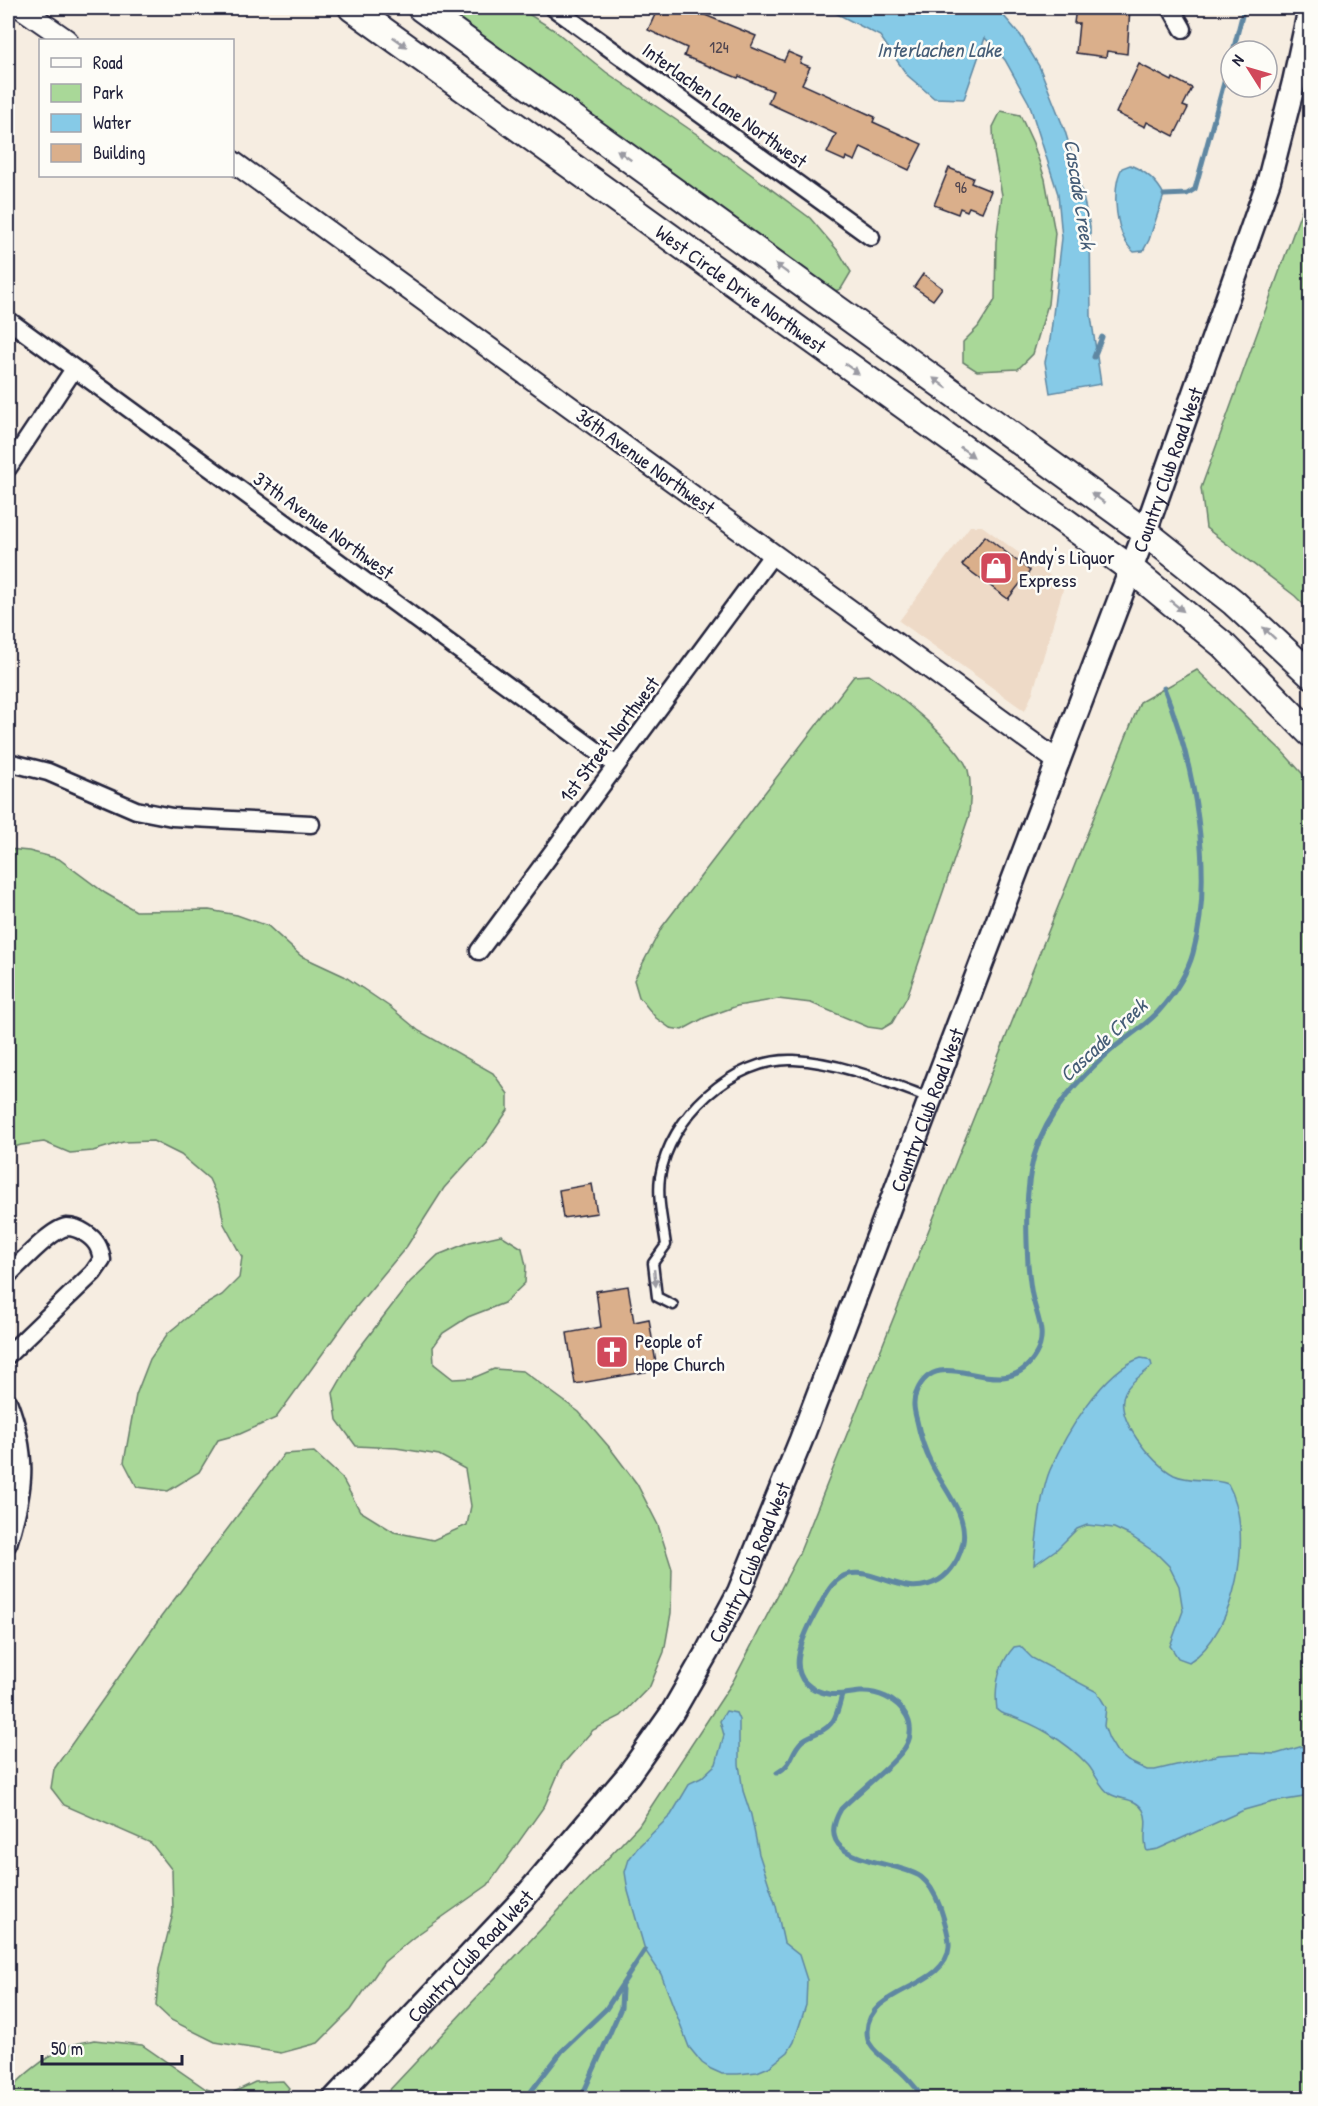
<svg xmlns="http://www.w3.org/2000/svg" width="1318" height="2106" font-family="'Patrick Hand',sans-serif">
  <rect width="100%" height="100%" fill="#f6ede1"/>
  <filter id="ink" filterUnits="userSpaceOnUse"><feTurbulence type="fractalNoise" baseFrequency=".0167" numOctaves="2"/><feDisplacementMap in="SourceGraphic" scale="12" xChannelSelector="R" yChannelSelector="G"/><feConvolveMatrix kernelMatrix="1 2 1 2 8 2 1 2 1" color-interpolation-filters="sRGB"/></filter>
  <g filter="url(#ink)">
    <path fill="#eedac7" d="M970 526H982L1064 586 1033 692 1025 711 899 621Z"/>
    <g fill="#a9d898" stroke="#667d6a" stroke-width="1.5">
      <path d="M426 8H519L554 30 606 72 698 135 810 218 839 252 851 272 841 289 826 294Z"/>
      <path d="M1001 111 1020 115 1033 143 1045 179 1055 233 1048 304 1033 354 1018 369 977 371 963 362V342L978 327 995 300 996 242 1002 195 994 153 993 127Z"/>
      <path d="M1310 187V611L1295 596 1206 528 1201 488Z"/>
      <path d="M1197 670 1281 750 1310 782V2098H382L639 1825 732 1683 799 1554 1140 702Z"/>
      <path d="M869 675C893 691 959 743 968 770 972 785 970 800 969 816L907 997 892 1023 882 1029 868 1027 811 1003 778 999 737 1006 704 1018 682 1030 670 1028 656 1018 639 997 634 980 662 927 854 676Z"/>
      <path d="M8 849 29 851 59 859 105 893 136 911 209 910 237 915 268 926 301 956 344 976 390 1007 419 1031 493 1073 508 1094V1110L487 1141 444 1188 407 1246 357 1306 276 1418 240 1434 218 1440 199 1472 168 1491 137 1487 124 1462 136 1395 150 1359 168 1333 196 1310 222 1295 239 1278 242 1257 224 1224 220 1203 209 1179 181 1155 153 1141 123 1142 93 1151 70 1153 44 1142 21 1145 8 1149Z"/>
      <path d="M501 1235 522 1248 526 1266 525 1283 504 1303 468 1317 443 1333 433 1347 434 1364 453 1379 473 1378 494 1369 523 1371 579 1412 610 1448 637 1484 658 1525 672 1569 671 1613 664 1652 650 1686 621 1716 593 1730 562 1765 545 1805 488 1885 414 1937 384 1962 351 2010 318 2043 281 2053 215 2042 171 2020 156 2006 159 1969 173 1913 172 1870 151 1843 64 1805 51 1788 54 1769 161 1617 284 1454 314 1452 342 1478 360 1511 394 1532 433 1540 467 1525 471 1506 465 1469 439 1455 396 1448 356 1446 337 1420 333 1393 357 1351 410 1282 438 1255 470 1242Z"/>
      <path d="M94 2040 142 2045 206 2089 228 2095 255 2082 283 2081 289 2088 283 2098H8C10 2082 51 2054 66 2047 74 2043 85 2042 94 2040Z"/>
    </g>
    <g fill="#86cae7" stroke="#5e87a2" stroke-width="1.5">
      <path d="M826 8H997L1021 36 1039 66 1065 131 1076 168 1090 226 1091 316 1101 384 1050 393 1045 362 1050 340 1062 238 1058 194 1029 103 1005 60 985 38 964 99 934 98 907 75 880 36Z"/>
      <path d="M1130 165C1145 171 1157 181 1164 195L1149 240 1143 251 1134 252C1116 237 1110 189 1122 168Z"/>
      <path d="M1141 1358 1147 1359 1151 1362 1152 1366C1143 1375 1130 1381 1125 1392 1113 1417 1152 1464 1174 1475 1191 1483 1211 1477 1228 1484 1255 1531 1236 1633 1189 1662L1178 1658 1170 1646 1183 1611 1179 1586 1169 1566 1156 1553 1129 1535 1114 1528 1087 1525 1077 1529 1057 1549 1034 1565C1036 1541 1041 1491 1050 1470 1065 1435 1103 1370 1141 1358Z"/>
      <path d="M1020 1646 1032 1658 1097 1692 1106 1707 1104 1726 1109 1739 1117 1752 1128 1761 1147 1770H1155L1219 1755 1248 1753 1276 1754 1310 1744V1796L1273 1802 1244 1810 1158 1849 1147 1851C1141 1837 1150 1823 1143 1810 1135 1797 1122 1801 1110 1794 1101 1789 1095 1773 1088 1765 1065 1740 1033 1722 1001 1713L997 1710C994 1686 998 1665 1014 1647Z"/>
      <path d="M726 1711 736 1713 739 1720V1764L743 1791 751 1815 759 1854 776 1906 784 1943 799 1955 807 1980 806 2005 794 2042 788 2052 769 2067 757 2072 738 2074H722L711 2069 702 2063 689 2047 661 1974 645 1950 628 1891 625 1872 629 1859 638 1847 671 1815 690 1783 701 1778 716 1764 724 1735 720 1721Z"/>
    </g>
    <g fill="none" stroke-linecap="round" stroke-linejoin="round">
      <g stroke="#5e87a2" stroke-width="5">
        <path d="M1233 51 1244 8"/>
        <path d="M1164 195 1187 194 1195 189 1231 57"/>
        <path d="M1094 357 1102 337"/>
        <path d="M777 1773C794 1764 790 1752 802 1741 806 1737 813 1735 819 1732 836 1725 837 1712 842 1695"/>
        <path d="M582 2096 621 2008 622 1989"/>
        <path d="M526 2098 562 2051 606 2009 645 1950"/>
        <path d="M924 2098C917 2089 909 2079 900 2071 891 2063 876 2055 870 2044 867 2040 867 2035 867 2031 868 1987 946 1989 949 1947 950 1938 943 1916 940 1907 936 1896 930 1884 921 1877 894 1858 808 1865 841 1809 856 1793 900 1760 907 1744 912 1735 911 1723 906 1715 897 1699 877 1691 860 1692 849 1693 839 1696 829 1694 777 1684 803 1636 819 1607 826 1594 833 1578 849 1574 878 1568 904 1600 939 1580 952 1572 960 1557 963 1542 968 1514 943 1488 932 1465 925 1451 920 1436 917 1421 914 1410 912 1401 917 1391 940 1338 1004 1411 1036 1354 1048 1334 1036 1315 1032 1295 1030 1285 1029 1274 1028 1264 1026 1229 1025 1190 1034 1156 1047 1111 1081 1076 1116 1046 1130 1035 1146 1025 1158 1012 1173 995 1187 975 1193 953 1215 874 1194 762 1164 688"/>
      </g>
    </g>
    <g fill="#daaf8b" stroke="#22223b" stroke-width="1.5">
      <path d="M658 8H688L756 36 751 47 784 61 788 52 802 58 800 63 810 67 802 84 875 117 873 122 922 144 909 170 861 147 855 161 846 157 845 161 827 153 836 134 768 103 773 91 739 76 738 78 684 56 687 48 648 30Z"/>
      <path d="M1076 8H1130L1127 54 1107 51 1106 57 1076 53 1079 23H1074Z"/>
      <path d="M1139 64 1172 81 1173 78 1192 88 1183 106 1188 108 1174 136 1147 122 1145 127 1116 113Z"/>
      <path d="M949 168 973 178 971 183 991 191 982 212 969 207 967 211 960 208 958 214 934 205Z"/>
      <path d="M923 274 942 288 933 300 914 287Z"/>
      <path d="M985 536 1030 571 1008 599 962 565Z"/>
      <path d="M592 1184 597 1213 563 1218 559 1190Z"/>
      <path d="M628 1286 634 1322 649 1319 657 1370 575 1384 567 1333 601 1327 596 1291Z"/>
    </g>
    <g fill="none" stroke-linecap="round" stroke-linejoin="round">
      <g stroke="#22223b" stroke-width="13">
        <path id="service" d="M673 1305 657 1297 653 1263 666 1245C663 1223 657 1199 660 1177 669 1118 733 1057 794 1060 840 1062 887 1082 930 1098"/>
      </g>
      <g stroke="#22223b" stroke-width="21">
        <g id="minor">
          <path d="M554 8 871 237"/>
          <path d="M1171 8 1183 29"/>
          <path d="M8 320 616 765"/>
          <path d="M8 468 74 369"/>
          <path d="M8 762 48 772 136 810 172 817 311 824"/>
          <path d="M479 951 773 554"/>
          <path d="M8 1275C20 1264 51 1229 67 1227 74 1227 79 1229 85 1233 96 1240 100 1247 102 1260L93 1273 8 1355"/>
          <path d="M8 1401C29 1456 25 1489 8 1544"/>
        </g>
      </g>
      <g stroke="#22223b" stroke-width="24">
        <g id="tertiary">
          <path d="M21 8 67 40"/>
          <path d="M232 161 1059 762"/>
        </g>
      </g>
      <g stroke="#22223b" stroke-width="27">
        <g id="secondary">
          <path id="s1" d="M335 2098 523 1899 629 1774 672 1713 707 1652 739 1592 801 1440 1145 532 1269 180 1294 82 1310 8"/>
        </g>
      </g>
      <g stroke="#22223b" stroke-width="30">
        <g id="primary">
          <path id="s2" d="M352 8 1131 569 1223 645 1310 733"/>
          <path d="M421 8 1145 532 1233 602 1310 674"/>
        </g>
      </g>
      <use href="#service" stroke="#fdfcf7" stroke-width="8"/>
      <use href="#minor" stroke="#fdfcf7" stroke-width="16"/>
      <use href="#tertiary" stroke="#fdfcf7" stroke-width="20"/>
      <use href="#secondary" stroke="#fdfcf7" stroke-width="22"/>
      <use href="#primary" stroke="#fdfcf7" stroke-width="26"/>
    </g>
    <defs><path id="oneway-solid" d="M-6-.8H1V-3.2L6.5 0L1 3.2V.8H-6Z" transform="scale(1.5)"/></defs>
    <g fill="#9a9aa2">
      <use href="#oneway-solid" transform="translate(400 42) rotate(36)"/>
      <use href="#oneway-solid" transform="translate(624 155) rotate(-144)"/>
      <use href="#oneway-solid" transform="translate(782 269) rotate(-144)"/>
      <use href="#oneway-solid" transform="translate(852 369) rotate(36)"/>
      <use href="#oneway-solid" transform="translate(940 383) rotate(-144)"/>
      <use href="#oneway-solid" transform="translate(967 452) rotate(36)"/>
      <use href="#oneway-solid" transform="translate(1098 498) rotate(-144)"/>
      <use href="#oneway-solid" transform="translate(1177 606) rotate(39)"/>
      <use href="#oneway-solid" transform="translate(1269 633) rotate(-137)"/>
      <use href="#oneway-solid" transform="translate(655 1278) rotate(84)"/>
    </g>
  </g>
  <defs>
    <g id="shop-square" transform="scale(1.725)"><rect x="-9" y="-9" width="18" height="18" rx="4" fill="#d1495b" stroke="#fdfcf7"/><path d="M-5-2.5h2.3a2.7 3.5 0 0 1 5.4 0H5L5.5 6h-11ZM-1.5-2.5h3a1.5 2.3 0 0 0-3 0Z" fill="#fff"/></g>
    <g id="church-square" transform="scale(1.725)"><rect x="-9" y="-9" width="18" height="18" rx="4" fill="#d1495b" stroke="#fdfcf7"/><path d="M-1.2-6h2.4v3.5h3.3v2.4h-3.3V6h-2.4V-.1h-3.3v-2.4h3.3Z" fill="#fff"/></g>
  </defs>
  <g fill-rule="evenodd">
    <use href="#shop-square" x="996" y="568"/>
    <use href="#church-square" x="612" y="1352"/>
  </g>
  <g text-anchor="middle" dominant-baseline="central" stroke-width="5" stroke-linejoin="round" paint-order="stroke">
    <g font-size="16" fill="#50454f">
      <text x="719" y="47">124</text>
      <text x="961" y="187">96</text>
    </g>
    <g font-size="20" fill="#22223b" stroke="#fdfcf7">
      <text transform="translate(725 105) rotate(36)">Interlachen Lane Northwest</text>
      <text stroke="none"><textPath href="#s2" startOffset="480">West Circle Drive Northwest</textPath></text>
      <text transform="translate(646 461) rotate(36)">36th Avenue Northwest</text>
      <text stroke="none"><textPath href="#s1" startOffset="1852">Country Club Road West</textPath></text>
      <text transform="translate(324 525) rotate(36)">37th Avenue Northwest</text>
      <text transform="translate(609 739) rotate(-53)">1st Street Northwest</text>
      <text stroke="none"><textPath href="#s1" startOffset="1168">Country Club Road West</textPath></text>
      <text stroke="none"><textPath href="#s1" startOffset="682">Country Club Road West</textPath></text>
      <text stroke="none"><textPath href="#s1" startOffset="196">Country Club Road West</textPath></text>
    </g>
    <g font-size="20" fill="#22223b" stroke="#fdfcf7" text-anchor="start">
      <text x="1019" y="556">Andy's Liquor<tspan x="1019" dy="23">Express</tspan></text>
      <text x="635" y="1340">People of<tspan x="635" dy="23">Hope Church</tspan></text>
    </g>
    <g font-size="21" font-style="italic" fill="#455d77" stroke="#fdfcf7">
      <text x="939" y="49">Interlachen Lake</text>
      <text transform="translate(1080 194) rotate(81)">Cascade Creek</text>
      <text transform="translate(1103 1040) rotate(-43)">Cascade Creek</text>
    </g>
  </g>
  <rect width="1318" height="2106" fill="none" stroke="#fdfcf7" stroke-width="30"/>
  <rect x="15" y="15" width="1288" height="2076" fill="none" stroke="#22223b" stroke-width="2" filter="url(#ink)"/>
  <rect x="39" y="39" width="195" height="138" fill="#fdfcf7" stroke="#a5a5ac" stroke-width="1.5"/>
  <rect x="51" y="58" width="30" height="9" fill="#fdfcf7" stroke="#a5a5ac" stroke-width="1.5"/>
  <text x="93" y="69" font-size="18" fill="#22223b">Road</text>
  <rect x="51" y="84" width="30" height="18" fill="#a9d898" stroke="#a5a5ac" stroke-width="1.5"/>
  <text x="93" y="99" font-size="18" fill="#22223b">Park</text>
  <rect x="51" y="114" width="30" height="18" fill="#86cae7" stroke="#a5a5ac" stroke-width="1.5"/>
  <text x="93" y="129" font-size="18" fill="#22223b">Water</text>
  <rect x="51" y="144" width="30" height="18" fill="#daaf8b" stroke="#a5a5ac" stroke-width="1.5"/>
  <text x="93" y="159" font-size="18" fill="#22223b">Building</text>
  <g transform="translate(1249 69) rotate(307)"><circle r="28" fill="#fdfcf7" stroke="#a5a5ac" stroke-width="1.5"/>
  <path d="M0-4.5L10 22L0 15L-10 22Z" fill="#d1495b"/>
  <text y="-9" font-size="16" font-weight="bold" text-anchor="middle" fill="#22223b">N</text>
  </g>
  <path d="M42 2055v9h140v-9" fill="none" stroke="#22223b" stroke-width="3"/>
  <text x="51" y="2055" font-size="18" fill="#22223b" stroke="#fdfcf7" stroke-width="4.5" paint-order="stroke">50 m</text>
</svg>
